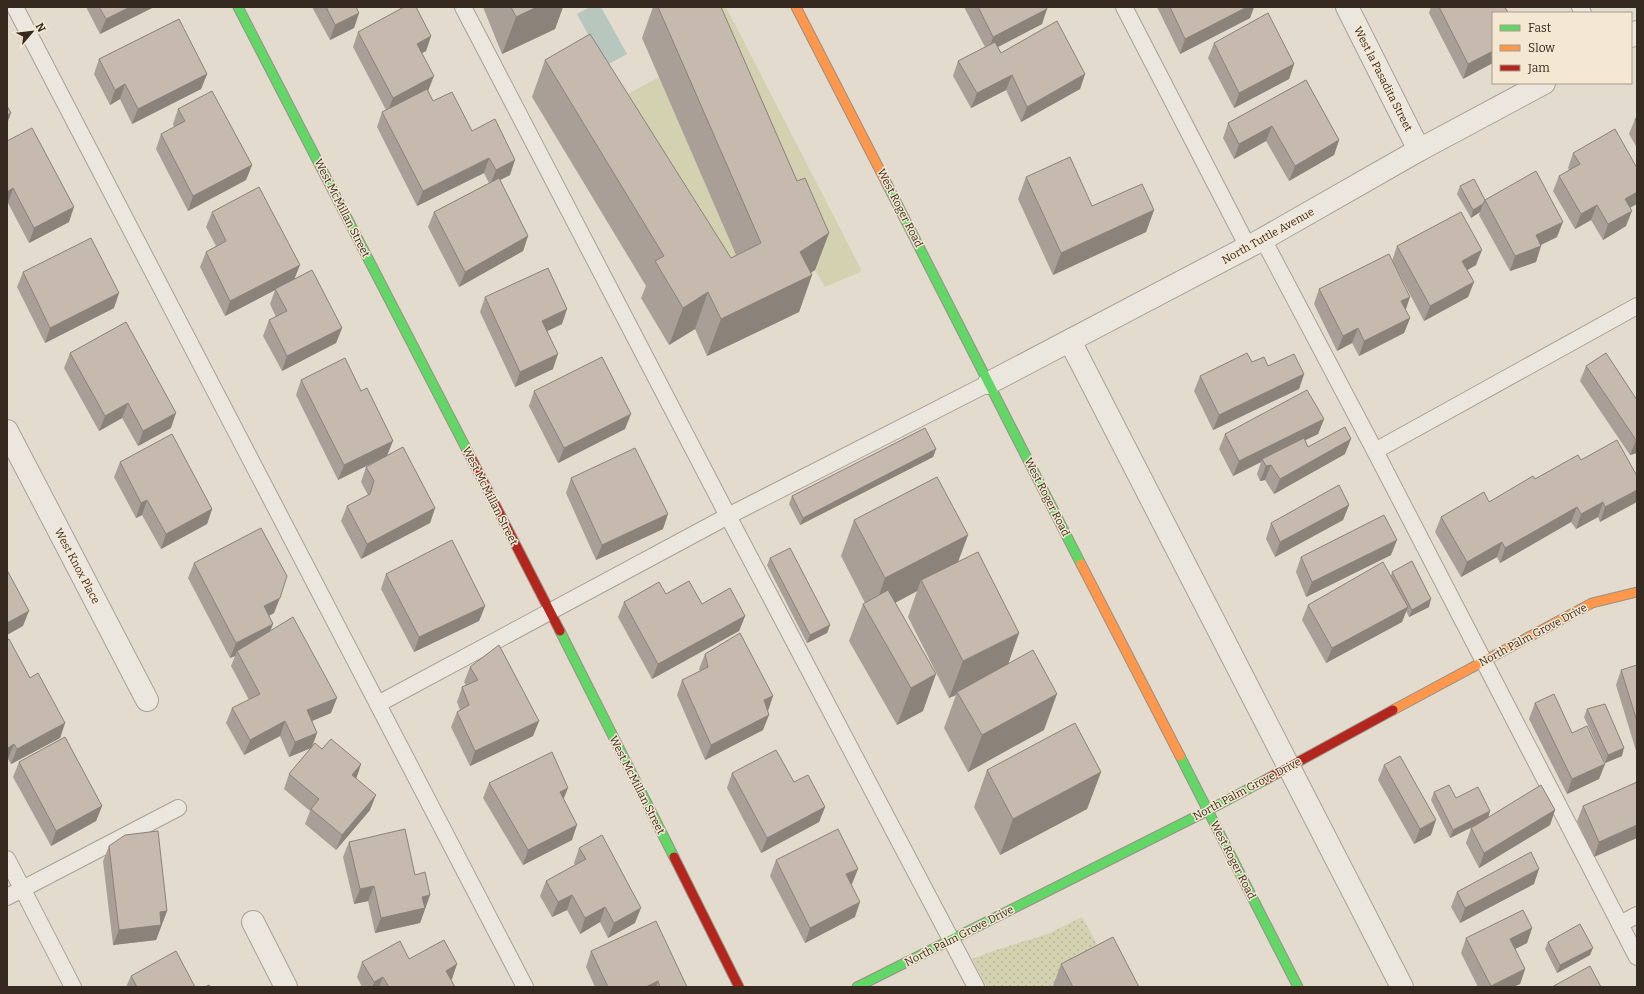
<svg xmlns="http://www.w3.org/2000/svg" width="1644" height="994" font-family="Bitter,serif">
  <defs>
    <pattern id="park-dots" width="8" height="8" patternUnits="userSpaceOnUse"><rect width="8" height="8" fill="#d3d1b0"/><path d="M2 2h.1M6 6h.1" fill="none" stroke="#b6b397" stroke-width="1.8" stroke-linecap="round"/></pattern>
  </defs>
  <rect width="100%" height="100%" fill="#e3dbcd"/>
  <g fill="#d3d1b0">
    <path d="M724 7H726L862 271 825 287 815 270 697 20Z"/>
    <path d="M659 77 747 280 601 109Z"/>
  </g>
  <path fill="url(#park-dots)" d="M1082 917 1105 959 1051 987H987L972 959 996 950 1048 934Z"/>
  <path fill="#b8c7bd" d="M590 7H601L627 54 605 66 577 14Z"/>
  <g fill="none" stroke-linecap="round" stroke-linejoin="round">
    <g stroke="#a8a096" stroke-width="18">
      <g id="lane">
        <path d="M15 7 525 987"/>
        <path d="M463 7 728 516 976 987"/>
        <path d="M1124 7 1248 247"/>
        <path d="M1580 7 1583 13"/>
        <path d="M1263 239 1375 451 1637 957"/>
        <path d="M1375 451 1637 306"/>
        <path d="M378 704 728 516 989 383"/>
        <path d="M7 859 73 987"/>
        <path d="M7 897 178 808"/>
        <path d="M1620 924 1637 915"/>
      </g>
    </g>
    <g stroke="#a8a096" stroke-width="24">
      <g id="street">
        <path d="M1347 7 1419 150"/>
        <path d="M1631 36 1637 32"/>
        <path d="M1070 341 1402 987"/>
        <path d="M989 383 1263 239 1419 150 1544 83"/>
        <path d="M7 431 147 700"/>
        <path d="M253 922 286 987"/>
      </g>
    </g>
    <g stroke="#989086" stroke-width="11">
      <g id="fast">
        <path d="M238 7 468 452"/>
        <path d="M887 184 1081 564"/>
        <path d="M560 631 674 857"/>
        <path d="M1180 756 1298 987"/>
        <path d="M857 987 1207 811 1265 780"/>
      </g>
    </g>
    <g stroke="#989086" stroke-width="11">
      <g id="slow">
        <path d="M796 7 887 184"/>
        <path d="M1081 564 1180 756"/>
        <path d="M1393 710 1592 603 1637 592"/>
      </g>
    </g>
    <g stroke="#989086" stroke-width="11">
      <g id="jam">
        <path d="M468 452 560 631"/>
        <path d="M1265 780 1393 710"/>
        <path d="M674 857 739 987"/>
      </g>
    </g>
    <use href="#lane" stroke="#ece7de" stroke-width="16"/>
    <use href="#street" stroke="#ece7de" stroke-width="22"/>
    <use href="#fast" stroke="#63d668" stroke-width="9"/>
    <use href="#slow" stroke="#ff974d" stroke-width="9"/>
    <use href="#jam" stroke="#b3261e" stroke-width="9"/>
  </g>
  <g fill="#aa9f96">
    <path d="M86 7H154L100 34Z"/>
    <path d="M312 7H358L356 8 359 13 354 28 330 40Z"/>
    <path d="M483 7H563L555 29 502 54Z"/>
    <path d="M653 7H721L797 181 829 233 815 270 811 273 812 275 799 312 707 356 695 329 669 345 641 298 646 286 532 97 545 60 731 258 736 255 642 38Z"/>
    <path d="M964 7H1046L1042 24 998 47 1001 53 1085 74 1080 89 1021 122 1006 90 971 108 953 76 958 61 985 47Z"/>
    <path d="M1157 7H1254L1250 18 1180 54Z"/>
    <path d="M1431 7H1505L1463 79 1429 13Z"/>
    <path d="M358 32 431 36 426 51 422 53 428 91 433 101 472 131 510 175 500 180 528 236 523 251 459 287 428 227 434 212 489 183 484 173 417 206 377 127 382 112 386 110 353 47Z"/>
    <path d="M1214 43 1294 64 1289 79 1234 108 1208 58Z"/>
    <path d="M99 59 207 74 201 89 132 124 120 99 110 105 94 74Z"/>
    <path d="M1306 80 1339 140 1334 155 1289 181 1266 141 1234 159 1223 138 1228 123Z"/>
    <path d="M178 109 252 165 246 180 188 211 156 149 161 134 174 127 173 124Z"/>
    <path d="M1637 118V148L1629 134 1635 119Z"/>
    <path d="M7 141 69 222 29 243 8 203 7 204Z"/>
    <path d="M1573 153 1630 208 1626 226 1603 240 1591 220 1575 229 1553 191 1559 176 1569 170 1568 168Z"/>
    <path d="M1026 177 1092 206 1154 210 1146 232 1053 275 1018 199Z"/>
    <path d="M1460 186 1485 200 1557 237 1541 245 1536 262 1510 271 1479 215 1480 212 1471 218 1457 194Z"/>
    <path d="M212 212 295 279 342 328 336 343 282 371 263 336 269 320 276 317 270 304 275 290 225 316 200 267 206 252 216 246 206 227Z"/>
    <path d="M1397 246 1476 265 1467 270 1474 282 1468 297 1424 321 1394 264 1405 310 1410 318 1404 333 1359 356 1352 343 1337 351 1314 304 1319 289 1392 261Z"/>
    <path d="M23 272 114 308 45 343 17 287Z"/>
    <path d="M485 297 562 324 547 331 553 369 515 387 480 312Z"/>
    <path d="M70 353 171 428 138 446 122 418 99 431 64 368Z"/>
    <path d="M1252 362 1268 366 1304 374 1299 389 1213 430 1194 391 1200 376Z"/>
    <path d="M1586 366 1637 400V453L1630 455 1580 381Z"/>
    <path d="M301 380 361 391 393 441 338 480 296 395Z"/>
    <path d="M534 391 625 429 558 463 529 406Z"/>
    <path d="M1324 419 1318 434 1305 440 1308 447 1345 454 1274 494 1265 480 1260 481 1257 474 1261 462 1233 476 1219 449 1225 434Z"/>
    <path d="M936 449 933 457 800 525 789 504 792 496Z"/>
    <path d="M1581 460 1637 476 1600 522 1598 517 1576 529 1571 522 1500 563 1497 557 1461 577 1435 532 1441 517 1489 502 1535 479Z"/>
    <path d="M120 462 212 509 207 524 161 549 142 515 136 518 114 477Z"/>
    <path d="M366 467 435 508 430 523 361 559 341 521 347 506 368 495 361 482Z"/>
    <path d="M571 478 663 529 596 560 566 493Z"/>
    <path d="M1349 505 1343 520 1275 557 1266 539 1271 523Z"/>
    <path d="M854 520 968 535 958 562 1019 633 1008 664 1044 730 968 772 944 728 956 695 949 698 908 617 917 591 895 603 923 711 897 725 849 641 863 604 865 603 841 556Z"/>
    <path d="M1391 555 1306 597 1296 572 1301 557Z"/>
    <path d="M770 558 830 625 827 633 807 643 767 565Z"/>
    <path d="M194 563 274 613 269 616 273 624 270 631 331 713 312 721 317 733 312 748 322 749 361 764 356 779 370 810 336 850 305 824 310 811 284 789 289 774 311 748 289 757 280 736 244 755 226 723 232 708 249 700 231 666 235 656 230 658 188 578Z"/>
    <path d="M1392 572 1429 607 1409 617 1406 611 1402 622 1326 663 1302 620 1308 605 1391 576Z"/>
    <path d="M386 574 485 606 479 621 414 652 381 589Z"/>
    <path d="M624 602 702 604 745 616 739 631 652 679 618 617Z"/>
    <path d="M7 640 30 678 65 723 60 738 11 764 8 759 7 760Z"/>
    <path d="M705 654 773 696 767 711 763 730 705 760 677 695 682 680 700 671 699 669Z"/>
    <path d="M1637 665V754L1616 685 1621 670Z"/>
    <path d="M470 667 539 721 533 736 470 766 451 727 457 712 460 710 457 702 462 687 466 685 464 682Z"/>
    <path d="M1535 703 1572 733 1605 764 1599 779 1567 794 1529 719Z"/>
    <path d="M1587 709 1622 756 1605 763 1584 717Z"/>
    <path d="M19 762 102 806 96 821 51 846 13 777Z"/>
    <path d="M1384 765 1431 835 1414 844 1378 780Z"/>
    <path d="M987 770 1101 772 1087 809 1000 855 974 807Z"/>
    <path d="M732 773 794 782 825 807 819 822 761 853 727 788Z"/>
    <path d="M1637 782 1594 857 1577 821 1583 806Z"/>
    <path d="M489 783 564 799 572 840 523 865 483 798Z"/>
    <path d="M1434 792 1456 798 1488 818 1555 810 1550 825 1479 868 1466 843 1471 828 1480 823 1450 838 1431 800Z"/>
    <path d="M349 842 415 875 430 895 420 923 375 933 368 901 354 904 343 857Z"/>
    <path d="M109 846 167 911 156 940 113 945 103 861Z"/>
    <path d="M579 848 635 923 608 938 600 922 580 934 567 910 552 917 540 896 546 881 575 865 574 863Z"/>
    <path d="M776 860 852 884H851L855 917 805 943 770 876Z"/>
    <path d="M1534 884 1460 923 1451 907 1457 892Z"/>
    <path d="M1532 928 1527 943 1515 949 1525 969 1520 984 1513 987H1478L1461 953 1466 938Z"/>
    <path d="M1548 942 1590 955 1557 973 1545 949Z"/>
    <path d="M591 951 687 987H595L586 967Z"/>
    <path d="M409 959 457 964 451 980 455 987H362L357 977 362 962Z"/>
    <path d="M1061 964 1139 987H1054L1053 986Z"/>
    <path d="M131 976 195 987H126Z"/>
  </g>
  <g fill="#8b827a">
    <path d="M130 7H154L100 34 106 19Z"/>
    <path d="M537 7H563L555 29 502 54 516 17Z"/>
    <path d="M1247 7H1254L1250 18 1180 54 1185 39Z"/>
    <path d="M1047 9 1042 24 988 52 993 37Z"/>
    <path d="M359 13 354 28 330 40 335 25Z"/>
    <path d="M431 36 426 51 411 59 417 44Z"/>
    <path d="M1493 51V63L1463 79 1468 64Z"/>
    <path d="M1294 64 1289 79 1234 108 1239 93Z"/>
    <path d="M207 74 201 89 132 124 138 109Z"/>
    <path d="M1085 74 1080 89 1021 122 1027 107Z"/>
    <path d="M1012 75 1006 90 971 108 977 93Z"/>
    <path d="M434 76 428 91 387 113 393 98Z"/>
    <path d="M125 84 120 99 110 105 115 90Z"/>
    <path d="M11 113 7 124V115Z"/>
    <path d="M1272 126 1266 141 1234 159 1239 144Z"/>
    <path d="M1339 140 1334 155 1289 181 1295 166Z"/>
    <path d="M489 158 484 173 417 206 423 191Z"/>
    <path d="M515 160 510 175 490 185 496 170Z"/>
    <path d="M252 165 246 180 188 211 193 196Z"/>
    <path d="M13 188 8 203 7 204V192Z"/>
    <path d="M1637 192V204L1619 214 1625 199Z"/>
    <path d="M1483 204 1480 212 1471 218 1473 210Z"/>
    <path d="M1597 205 1591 220 1575 229 1581 214Z"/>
    <path d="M74 207 69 222 29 243 34 228Z"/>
    <path d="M1154 210 1146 232 1053 275 1061 253Z"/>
    <path d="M1632 211 1626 226 1603 240 1608 224Z"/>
    <path d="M1563 222 1557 237 1530 250 1536 235Z"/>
    <path d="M829 233 815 270 793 284 812 275 799 312 707 356 721 319 800 252Z"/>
    <path d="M528 236 523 251 459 287 465 272Z"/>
    <path d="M1541 246 1536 262 1510 271 1515 256Z"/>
    <path d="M1482 250 1476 265 1457 276 1462 261Z"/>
    <path d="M300 265 294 280 275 289V290L225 316 230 301Z"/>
    <path d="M1474 282 1468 297 1424 321 1430 306Z"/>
    <path d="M708 292 695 329 669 345 683 308Z"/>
    <path d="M119 293 114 308 45 343 50 328Z"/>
    <path d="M1410 297 1405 312 1401 301Z"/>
    <path d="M567 309 562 324 537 336 542 321Z"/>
    <path d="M1410 318 1404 333 1359 356 1364 341Z"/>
    <path d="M342 328 336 343 282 371 287 356Z"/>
    <path d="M1358 328 1352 343 1337 351 1343 336Z"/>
    <path d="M558 354 553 369 515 387 520 372Z"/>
    <path d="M1304 374 1299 389 1213 430 1219 415Z"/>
    <path d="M128 403 122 418 99 431 105 416Z"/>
    <path d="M176 413 171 428 138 446 143 431Z"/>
    <path d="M631 414 625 429 558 463 564 448Z"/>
    <path d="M1324 419 1318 434 1263 461 1262 459 1261 462 1233 476 1239 461Z"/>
    <path d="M1351 439 1345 454 1274 494 1280 479Z"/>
    <path d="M1636 440H1637V453L1630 455Z"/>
    <path d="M393 441 387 456 338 480 344 465Z"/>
    <path d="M936 449 933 457 800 525 803 518Z"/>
    <path d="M1271 465 1265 480 1260 481 1266 466Z"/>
    <path d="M1637 490V502L1600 522 1605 507Z"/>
    <path d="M147 500 142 515 136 518 141 503Z"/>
    <path d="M1603 502 1598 517 1576 529 1581 514Z"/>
    <path d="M1349 505 1343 520 1275 557 1280 542Z"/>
    <path d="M1577 507 1571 522 1500 563 1505 548Z"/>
    <path d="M435 508 430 523 361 559 367 544Z"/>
    <path d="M212 509 207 524 161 549 166 534Z"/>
    <path d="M668 514 663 529 596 560 602 545Z"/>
    <path d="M968 535 954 572 921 580 917 591 872 615 885 578Z"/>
    <path d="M1397 540 1391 555 1306 597 1312 582Z"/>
    <path d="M1502 542 1497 557 1461 577 1467 562Z"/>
    <path d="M280 598 274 613 258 621 264 606Z"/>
    <path d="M1431 599 1429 607 1409 617 1412 610Z"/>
    <path d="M485 606 479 621 414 652 419 637Z"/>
    <path d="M1408 607 1402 622 1326 663 1332 648Z"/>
    <path d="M29 611 23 626 7 635V623Z"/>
    <path d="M745 616 739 631 652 679 658 664Z"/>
    <path d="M273 624 267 639 237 651 235 656 230 658 236 643Z"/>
    <path d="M830 625 827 633 807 643 810 635Z"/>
    <path d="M1019 633 1006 670 957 692 956 695 949 698 963 661Z"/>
    <path d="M936 674 923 711 897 725 911 688Z"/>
    <path d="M1057 694 1044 730 968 772 982 735Z"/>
    <path d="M773 696 768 711 758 715 764 700Z"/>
    <path d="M337 698 331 713 302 725 307 710Z"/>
    <path d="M769 715 763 730 705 760 711 745Z"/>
    <path d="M285 721 280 736 244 755 250 740Z"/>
    <path d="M539 721 533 736 470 766 475 751Z"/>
    <path d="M65 723 60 738 11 764 17 749Z"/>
    <path d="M317 733 311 748 289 757 295 742Z"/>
    <path d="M14 744 8 759 7 760V751L8 748Z"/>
    <path d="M1624 748 1622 756 1605 763 1608 755Z"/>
    <path d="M361 764 356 779 352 775Z"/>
    <path d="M1605 764 1599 779 1567 794 1572 779Z"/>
    <path d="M1101 772 1087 809 1000 855 1013 819Z"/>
    <path d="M568 788 562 803 560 792Z"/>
    <path d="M376 795 370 810 336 850 342 835Z"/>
    <path d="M102 806 96 821 51 846 56 831Z"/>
    <path d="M825 807 819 822 761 853 767 838Z"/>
    <path d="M1555 810 1550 825 1479 868 1484 853Z"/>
    <path d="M1490 811 1488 819 1450 838 1453 830Z"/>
    <path d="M1436 820 1431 835 1414 844 1420 829Z"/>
    <path d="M577 825 572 840 523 865 528 850Z"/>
    <path d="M1637 825V838L1594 857 1599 842Z"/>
    <path d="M858 869 852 884 841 889 846 874Z"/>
    <path d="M1539 869 1534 884 1460 923 1465 908Z"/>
    <path d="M374 886 368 901 354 904 360 889Z"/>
    <path d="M430 895 420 923 375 933 381 918 422 897Z"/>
    <path d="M572 895 567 910 552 917 558 902Z"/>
    <path d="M860 902 855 917 805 943 810 928Z"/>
    <path d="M605 907 600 922 580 934 585 918Z"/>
    <path d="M641 908 635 923 608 938 614 923Z"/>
    <path d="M167 911 156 940 113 945 119 930 160 912Z"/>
    <path d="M1532 928 1527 943 1505 954 1510 939Z"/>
    <path d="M1593 948 1590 955 1557 973 1560 965Z"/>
    <path d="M457 964 452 979 441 986 446 971Z"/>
    <path d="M1525 969 1520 984 1513 987H1490L1491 986Z"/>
    <path d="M383 977 379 987H372L374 982Z"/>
    <path d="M658 981 656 987H646Z"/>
  </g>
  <g fill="#c6b9ae" stroke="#8b827a">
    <path d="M99 7H130L106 19Z"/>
    <path d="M326 7H356L359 13 335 25Z"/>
    <path d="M404 7H416L431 36 417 44 434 76 393 98 358 32Z"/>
    <path d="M511 7H537L516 17Z"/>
    <path d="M658 7H721L797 181 805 178 829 233 800 252 812 275 721 319 708 292 683 308 655 261 664 256 545 60 590 34 731 258 761 243Z"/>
    <path d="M978 7H1046L1047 9 993 37Z"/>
    <path d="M1170 7H1247L1185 39Z"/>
    <path d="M1439 7H1505L1508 13H1493V51L1468 64Z"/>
    <path d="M1268 13 1294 64 1239 93 1214 43Z"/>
    <path d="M179 19 207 74 138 109 125 84 115 90 99 59Z"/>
    <path d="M1057 21 1085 74 1027 107 1012 75 977 93 958 61 995 42 1001 53Z"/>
    <path d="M1306 80 1339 140 1295 166 1272 126 1239 144 1228 123Z"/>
    <path d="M427 89 433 101 452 92 472 131 495 119 515 160 496 170 489 158 423 191 382 112Z"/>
    <path d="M212 91 252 165 193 196 161 134 185 121 178 109Z"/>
    <path d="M7 106 11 113 7 115Z"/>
    <path d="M1637 118V123L1635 119Z"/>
    <path d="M32 128 74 207 34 228 13 188 7 192V141Z"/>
    <path d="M1615 129 1637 168V192L1625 199 1632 211 1608 224 1597 205 1581 214 1559 176 1580 164 1573 153Z"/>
    <path d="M1070 157 1092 206 1142 184 1154 210 1061 253 1026 177Z"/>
    <path d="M1536 171 1563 222 1536 235 1541 246 1515 256 1485 200Z"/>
    <path d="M499 178 528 236 465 272 434 212Z"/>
    <path d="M1474 179 1485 200 1483 204 1473 210 1460 186Z"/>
    <path d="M259 187 300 265 230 301 206 252 226 241 212 212Z"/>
    <path d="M1461 212 1482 250 1462 261 1474 282 1430 306 1397 246Z"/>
    <path d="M91 238 119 293 50 328 23 272Z"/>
    <path d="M1389 254 1410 297 1401 301 1410 318 1364 341 1358 328 1343 336 1319 289Z"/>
    <path d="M548 268 567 309 542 321 558 354 520 372 485 297Z"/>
    <path d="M312 270 342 328 287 356 269 320 287 311 275 289Z"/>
    <path d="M126 322 176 413 143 431 128 403 105 416 70 353Z"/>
    <path d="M1247 353 1252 362 1264 357 1268 366 1294 354 1304 374 1219 415 1200 376Z"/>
    <path d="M1606 353 1637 400V440H1636L1586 366Z"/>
    <path d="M602 357 631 414 564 448 534 391Z"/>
    <path d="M345 358 361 391 367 388 393 441 344 465 301 380Z"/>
    <path d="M1307 390 1324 419 1239 461 1225 434Z"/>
    <path d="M1345 427 1351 439 1280 479 1271 465 1266 466 1262 459 1304 438 1308 447Z"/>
    <path d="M925 428 936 449 803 518 792 496Z"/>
    <path d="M172 434 212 509 166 534 147 500 141 503 120 462Z"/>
    <path d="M1617 440 1637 476V490L1605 507 1603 502 1581 514 1577 507 1505 548 1502 542 1467 562 1441 517 1484 492 1489 502 1533 476 1535 479 1578 455 1581 460Z"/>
    <path d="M403 447 435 508 367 544 347 506 370 494 374 481 366 467Z"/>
    <path d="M635 448 668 514 602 545 571 478Z"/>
    <path d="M937 477 968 535 885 578 854 520Z"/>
    <path d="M1339 485 1349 505 1280 542 1271 523Z"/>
    <path d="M1384 515 1397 540 1312 582 1301 557Z"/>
    <path d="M261 528 287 576 280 598 264 606 273 624 236 643 194 563Z"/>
    <path d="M452 540 485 606 419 637 386 574Z"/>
    <path d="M790 548 830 625 810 635 770 558Z"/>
    <path d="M978 552 1019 633 963 661 921 580Z"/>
    <path d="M1412 561 1431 599 1412 610 1392 572Z"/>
    <path d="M1383 562 1408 607 1332 648 1308 605Z"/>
    <path d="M7 570 29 611 7 623Z"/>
    <path d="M689 581 702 604 730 588 745 616 658 664 624 602 659 582 666 594Z"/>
    <path d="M888 590 936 674 911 688 863 604Z"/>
    <path d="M293 617 337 698 307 710 317 733 295 742 285 721 250 740 232 708 260 694 237 651Z"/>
    <path d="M740 633 773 696 764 700 769 715 711 745 682 680 708 667 705 654Z"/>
    <path d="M9 639 30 678 38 673 65 723 17 749 14 744 8 748 7 746V640Z"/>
    <path d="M499 645 539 721 475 751 457 712 469 705 462 687 478 680 470 667Z"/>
    <path d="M1033 650 1057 694 982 735 957 692Z"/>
    <path d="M1637 665V721L1621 670Z"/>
    <path d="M1554 694 1572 733 1587 726 1605 764 1572 779 1535 703Z"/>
    <path d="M1605 704 1624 748 1608 755 1587 709Z"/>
    <path d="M1075 723 1101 772 1013 819 987 770Z"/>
    <path d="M65 737 102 806 56 831 19 762Z"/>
    <path d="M331 739 361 764 352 775 376 795 342 835 311 809 319 799 289 774 315 743 322 749Z"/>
    <path d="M776 750 794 782 808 775 825 807 767 838 732 773Z"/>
    <path d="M552 752 568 788 560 792 577 825 528 850 489 783Z"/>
    <path d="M1400 756 1436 820 1420 829 1384 765Z"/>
    <path d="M1637 782V825L1599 842 1583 806Z"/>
    <path d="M1449 785 1456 798 1478 787 1490 811 1453 830 1434 792Z"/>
    <path d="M1541 785 1555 810 1484 853 1471 828Z"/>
    <path d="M405 829 415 875 425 872 430 895 422 897 425 908 381 918 374 886 360 889 349 842Z"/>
    <path d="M838 829 858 869 846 874 860 902 810 928 776 860Z"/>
    <path d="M158 831 167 911 160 912 161 925 119 930 109 846 125 835Z"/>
    <path d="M602 835 641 908 614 923 605 907 585 918 572 895 558 902 546 881 586 859 579 848Z"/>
    <path d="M1531 852 1539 869 1465 908 1457 892Z"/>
    <path d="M1523 910 1532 928 1510 939 1525 969 1491 986 1466 938Z"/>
    <path d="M656 921 687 987H660L658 981 646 987H608L591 951Z"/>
    <path d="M1580 924 1593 948 1560 965 1548 942Z"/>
    <path d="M1113 937 1139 987H1073L1061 964Z"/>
    <path d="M444 940 457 964 446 971 455 987H389L383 977 374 982 362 962 400 941 409 959Z"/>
    <path d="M176 951 195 987H137L131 976Z"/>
    <path d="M1590 966 1601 987H1552Z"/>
    <path d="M209 985 211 987H205Z"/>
  </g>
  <g text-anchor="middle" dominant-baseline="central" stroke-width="3" stroke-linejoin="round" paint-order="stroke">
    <g font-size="11" fill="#36291f" stroke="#f4e8d3">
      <text transform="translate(1383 79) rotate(63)">West la Pasadita Street</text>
      <text transform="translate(342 208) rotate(63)">West McMillan Street</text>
      <text transform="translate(900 208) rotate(63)">West Roger Road</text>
      <text transform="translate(1268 236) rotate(-29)">North Tuttle Avenue</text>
      <text transform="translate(490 496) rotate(63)">West McMillan Street</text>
      <text transform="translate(1047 497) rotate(63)">West Roger Road</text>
      <text transform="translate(77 566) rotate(62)">West Knox Place</text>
      <text transform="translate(1533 635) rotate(-28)">North Palm Grove Drive</text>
      <text transform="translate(637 785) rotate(63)">West McMillan Street</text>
      <text transform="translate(1247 789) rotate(-28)">North Palm Grove Drive</text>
      <text transform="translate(1233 860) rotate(63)">West Roger Road</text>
      <text transform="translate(959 936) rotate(-27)">North Palm Grove Drive</text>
    </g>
  </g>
  <rect width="1644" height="994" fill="none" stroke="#36291f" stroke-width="16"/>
  <rect x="1492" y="12" width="140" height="72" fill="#f4e8d3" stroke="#a89c8b"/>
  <rect x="1500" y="25" width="20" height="6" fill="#63d668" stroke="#a89c8b"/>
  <text x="1528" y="32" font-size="12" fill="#36291f">Fast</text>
  <rect x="1500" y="45" width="20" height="6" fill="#ff974d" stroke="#a89c8b"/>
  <text x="1528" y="52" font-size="12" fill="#36291f">Slow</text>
  <rect x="1500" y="65" width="20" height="6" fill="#b3261e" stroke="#a89c8b"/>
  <text x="1528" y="72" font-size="12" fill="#36291f">Jam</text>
  <g transform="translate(32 32) rotate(62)" stroke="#f4e8d3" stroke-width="3" paint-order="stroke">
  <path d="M0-3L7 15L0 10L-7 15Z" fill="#36291f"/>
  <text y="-6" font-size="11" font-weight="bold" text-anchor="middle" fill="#36291f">N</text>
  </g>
</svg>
